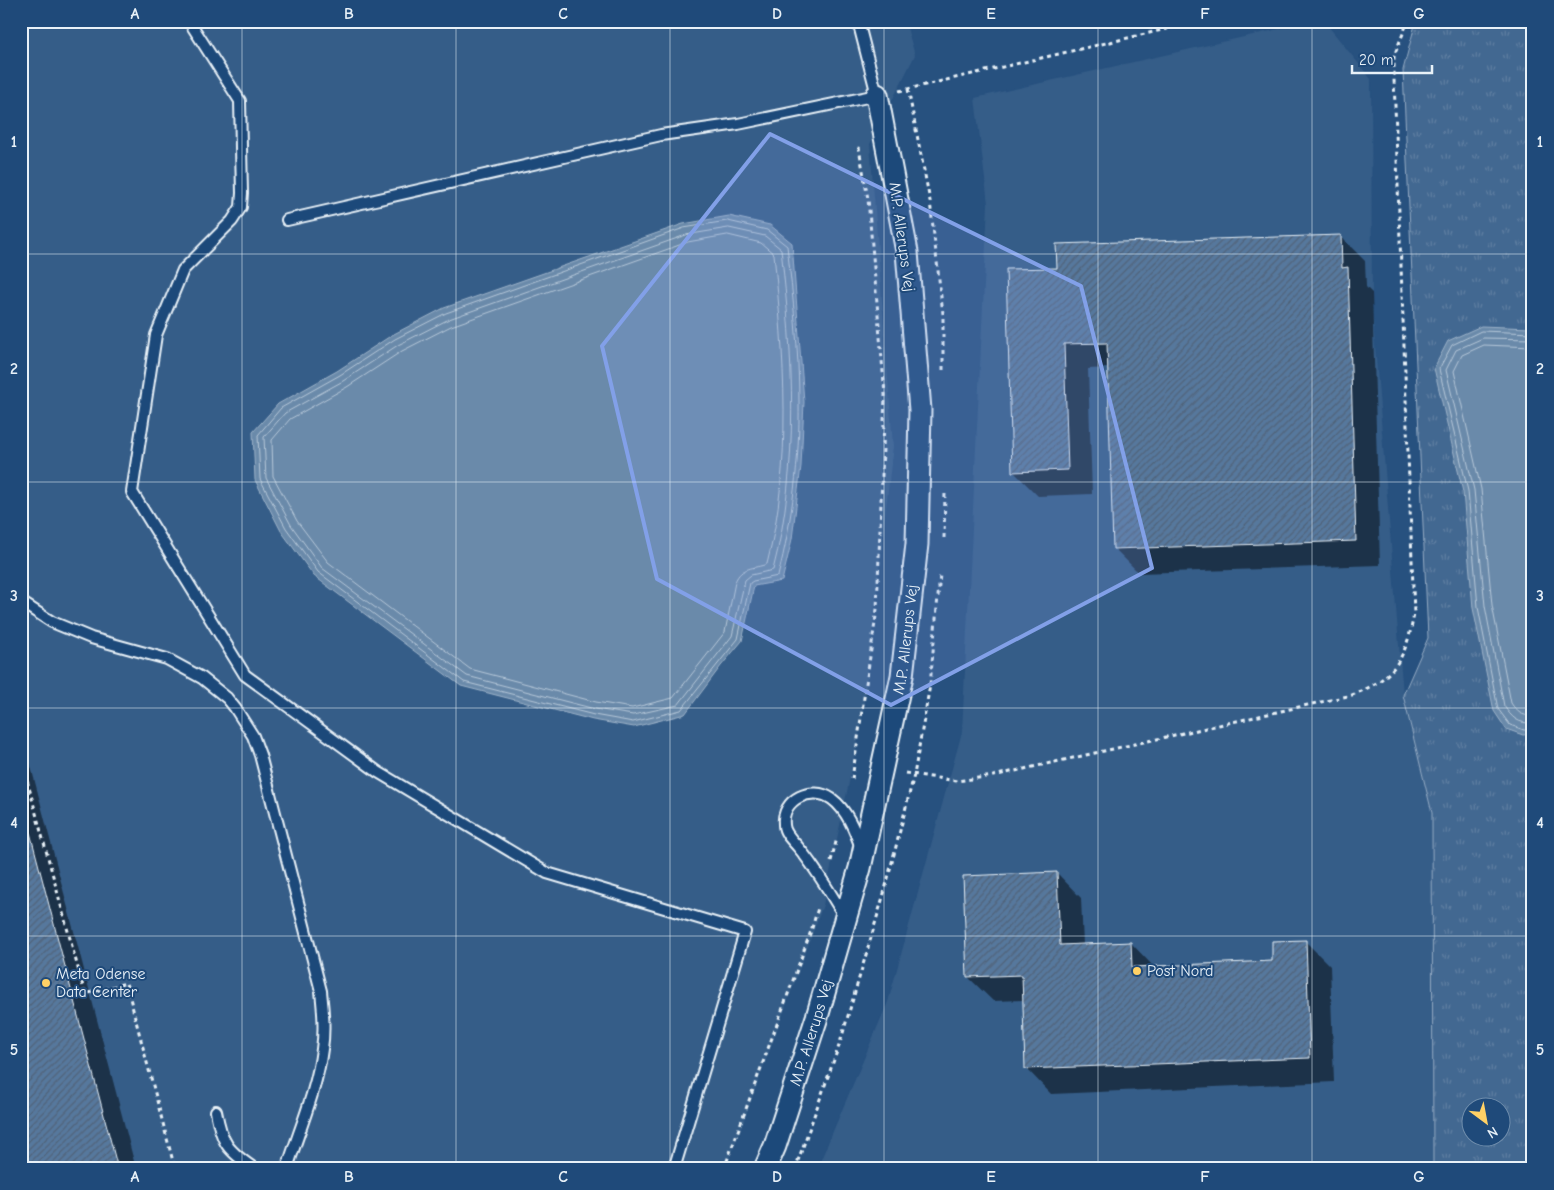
<svg xmlns="http://www.w3.org/2000/svg" width="1554" height="1190" font-family="'Comic Neue',sans-serif">
  <defs>
    <pattern id="grass-tufts" width="24" height="20" patternUnits="userSpaceOnUse" patternTransform="scale(1.25)"><rect width="24" height="20" fill="#436891"/><path d="M3 7l-1-3M5 7V3M7 7l1-3M15 17l-1-3M17 17v-4M19 17l1-3" fill="none" stroke="#5e7ea1"/></pattern>
    <pattern id="building-hatch" width="6" height="6" patternUnits="userSpaceOnUse" patternTransform="scale(1.25)"><rect width="6" height="6" fill="#57789d"/><path d="M-1 1l2-2M0 6l6-6M5 7l2-2" fill="none" stroke="#4f6278"/></pattern>
  </defs>
  <rect width="100%" height="100%" fill="#27517f"/>
  <filter id="ink" filterUnits="userSpaceOnUse"><feTurbulence type="fractalNoise" baseFrequency=".02" numOctaves="2"/><feDisplacementMap in="SourceGraphic" scale="10" xChannelSelector="R" yChannelSelector="G"/><feConvolveMatrix kernelMatrix="1 2 1 2 8 2 1 2 1" color-interpolation-filters="sRGB"/></filter>
  <g filter="url(#ink)">
    <g fill="#355d88">
      <path d="M21 21H905L915 55 870 144 893 446 862 721 823 905 733 1150 724 1169H21Z"/>
      <path d="M1314 21H1324L1371 79 1372 308 1403 695 1432 813 1433 1169H817L888 1002 962 732 988 204 975 98Z"/>
    </g>
    <path fill="url(#grass-tufts)" stroke="#96acc4" fill-rule="evenodd" d="M1416 21H1533V1169H1433L1432 813 1403 695 1428 638 1403 70ZM1472 1108H1502V1138H1472Z"/>
    <g fill="#6b8aaa" stroke="#9db3c9">
      <path d="M729 216 770 225 792 243 804 402 801 466 792 539 782 581 754 586 742 641 721 666 685 714 634 727 593 720 461 686 314 576 281 531 255 480 253 432 278 404 337 371 392 335 444 308 683 224Z"/>
      <path d="M1481 326 1531 328 1533 330V734L1523 735 1506 729 1494 711 1473 608 1463 492 1434 368 1448 341Z"/>
    </g>
    <g fill="#0007">
      <path d="M1340 236 1365 261 1366 287 1372 293 1380 565 1139 573 1114 548 1109 368 1088 369 1092 494 1038 496 1013 471 1058 269Z"/>
      <path d="M21 752 29 759 136 1169H21Z"/>
      <path d="M1057 873 1081 898 1083 945 1131 943 1154 967 1273 962 1305 941 1330 966 1334 1082 1051 1094 1027 1069 1024 1000 993 1001 968 977Z"/>
    </g>
    <g fill="none" stroke-linecap="round" stroke-linejoin="round">
      <g stroke="#b6c8d9" stroke-width="1">
        <path d="M728 221 767 230 787 246C793 296 799 352 799 402 800 458 792 522 778 576L753 581 750 583 738 639 681 710 633 722 594 715 464 682 318 572 286 528 260 479 258 435 281 408 340 375 395 339 446 313 684 228Z"/>
        <path d="M729 228 765 236 781 249C793 356 800 466 773 570L751 575 745 580 732 636 678 705 633 715 595 709 467 676 322 568 291 525 266 478 264 437 285 413 343 381 398 345 449 319 686 235Z"/>
        <path d="M728 235 761 243 774 254C784 356 793 463 767 564 754 569 741 566 735 582L725 632 673 698 632 708 596 702 470 669 328 562 297 521 273 476 272 440 290 419 347 387 402 351 451 326 688 242Z"/>
        <path d="M1533 333 1481 331 1452 345 1439 369 1468 491 1478 607 1498 709 1510 725 1524 730H1533"/>
        <path d="M1533 339 1483 338 1456 350 1446 370 1474 490 1485 606 1504 706C1512 718 1518 724 1533 723"/>
        <path d="M1533 347 1484 345 1462 355 1454 371 1481 489 1492 605 1511 703C1517 712 1521 716 1533 716"/>
      </g>
    </g>
    <g fill="url(#building-hatch)" stroke="#e8f1f8">
      <path d="M1341 235 1342 268 1348 267 1356 541 1113 549 1107 343 1064 344 1068 470 1012 472 1006 269 1057 268 1056 244Z"/>
      <path d="M21 798 118 1169H21Z"/>
      <path d="M1057 872 1060 945 1131 942 1132 967 1272 961V941L1306 940 1310 1058 1025 1069 1022 975 967 977 963 876Z"/>
    </g>
    <g fill="none" stroke-linecap="round" stroke-linejoin="round">
      <g stroke="#e8f1f8" stroke-width="14">
        <g id="lane">
          <path d="M189 21 240 101 242 193 241 207 232 221 183 270 156 335 132 492 245 675 378 772 547 873 745 932 674 1169"/>
          <path d="M287 220 661 135 738 124 877 95 858 21"/>
          <path d="M21 602 52 622 91 638 167 659 202 678 227 698 235 708 253 736 260 755 321 991C323 1010 325 1030 322 1049 317 1090 299 1130 287 1169"/>
          <path d="M845 917C830 893 816 868 798 847 793 841 784 833 784 825 781 799 812 785 832 799 847 810 855 831 861 848"/>
          <path d="M216 1111C222 1144 227 1150 255 1169"/>
        </g>
      </g>
      <g stroke="#e8f1f8" stroke-width="25">
        <g id="street">
          <path id="s1" d="M765 1169 775 1146 817 1017 860 868 902 676 917 544 920 410 907 252 877 95"/>
        </g>
      </g>
      <g stroke="#e8f1f8" stroke-width="3" stroke-dasharray="4 4" stroke-linecap="butt">
        <path d="M908 89 930 201 943 314V371"/>
        <path d="M899 91 1201 21"/>
        <path d="M944 538 945 492"/>
        <path d="M21 758 85 994 126 983 175 1169"/>
        <path d="M905 773 957 781 993 776 1352 695C1395 678 1406 658 1414 614L1394 79V56L1408 21"/>
        <path d="M852 779 877 609 885 395 868 199 859 148 860 144"/>
        <path d="M831 861 837 838"/>
        <path d="M724 1169 811 931 818 908"/>
        <path d="M795 1169 840 1043 885 890 914 775 930 685 940 574"/>
      </g>
      <use href="#lane" stroke="#1f4a7a" stroke-width="10"/>
      <use href="#street" stroke="#1f4a7a" stroke-width="21"/>
    </g>
  </g>
  <path fill="#82a0e8" fill-opacity="0.2" stroke="#82a0e8" stroke-width="4" stroke-linejoin="round" d="M770 134 1081 286 1152 568 891 705 657 579 602 346Z"/>
  <path fill="none" stroke="#e8f1f8" stroke-width="1" stroke-opacity="0.55" d="M242 21V1169M456 21V1169M670 21V1169M884 21V1169M1098 21V1169M1312 21V1169M21 254H1533M21 482H1533M21 708H1533M21 936H1533"/>
  <g fill="#ffd166" stroke="#1f4a7a" stroke-width="2">
    <circle cx="1137" cy="971" r="5"/>
    <circle cx="46" cy="983" r="5"/>
  </g>
  <g text-anchor="middle" dominant-baseline="central" stroke-width="4" stroke-linejoin="round" paint-order="stroke">
    <g font-size="16" fill="#e8f1f8" stroke="#1f4a7a">
      <text transform="translate(902 237) rotate(82)">M.P. Allerups Vej</text>
      <text stroke="none"><textPath href="#s1" startOffset="549">M.P. Allerups Vej</textPath></text>
      <text stroke="none"><textPath href="#s1" startOffset="144">M.P. Allerups Vej</textPath></text>
    </g>
    <g font-size="16" fill="#e8f1f8" stroke="#1f4a7a" text-anchor="start">
      <text x="1147" y="971">Post Nord</text>
      <text x="56" y="974">Meta Odense<tspan x="56" dy="18">Data Center</tspan></text>
    </g>
  </g>
  <rect width="1554" height="1190" fill="none" stroke="#1f4a7a" stroke-width="55"/>
  <g transform="translate(1486 1122) rotate(148)"><circle r="24" fill="#1f4a7a" stroke="#6f8dac"/>
  <path d="M0-4L9 19L0 12L-9 19Z" fill="#ffd166"/>
  <text y="-8" font-size="14" font-weight="bold" text-anchor="middle" fill="#e8f1f8">N</text>
  </g>
  <path d="M1352 65v8h80v-8" fill="none" stroke="#e8f1f8" stroke-width="2.5"/>
  <text x="1359" y="65" font-size="15" fill="#e8f1f8" stroke="#1f4a7a" stroke-width="4" paint-order="stroke">20 m</text>
  <rect x="28" y="28" width="1498" height="1134" fill="none" stroke="#e8f1f8" stroke-width="2"/>
  <g font-size="16" text-anchor="middle" font-weight="bold" fill="#e8f1f8">
    <text x="135" y="19">A</text>
    <text x="349" y="19">B</text>
    <text x="563" y="19">C</text>
    <text x="777" y="19">D</text>
    <text x="991" y="19">E</text>
    <text x="1205" y="19">F</text>
    <text x="1419" y="19">G</text>
    <text x="14" y="147">1</text>
    <text x="1540" y="147">1</text>
    <text x="14" y="374">2</text>
    <text x="1540" y="374">2</text>
    <text x="14" y="601">3</text>
    <text x="1540" y="601">3</text>
    <text x="14" y="828">4</text>
    <text x="1540" y="828">4</text>
    <text x="14" y="1055">5</text>
    <text x="1540" y="1055">5</text>
    <text x="135" y="1182">A</text>
    <text x="349" y="1182">B</text>
    <text x="563" y="1182">C</text>
    <text x="777" y="1182">D</text>
    <text x="991" y="1182">E</text>
    <text x="1205" y="1182">F</text>
    <text x="1419" y="1182">G</text>
  </g>
</svg>
